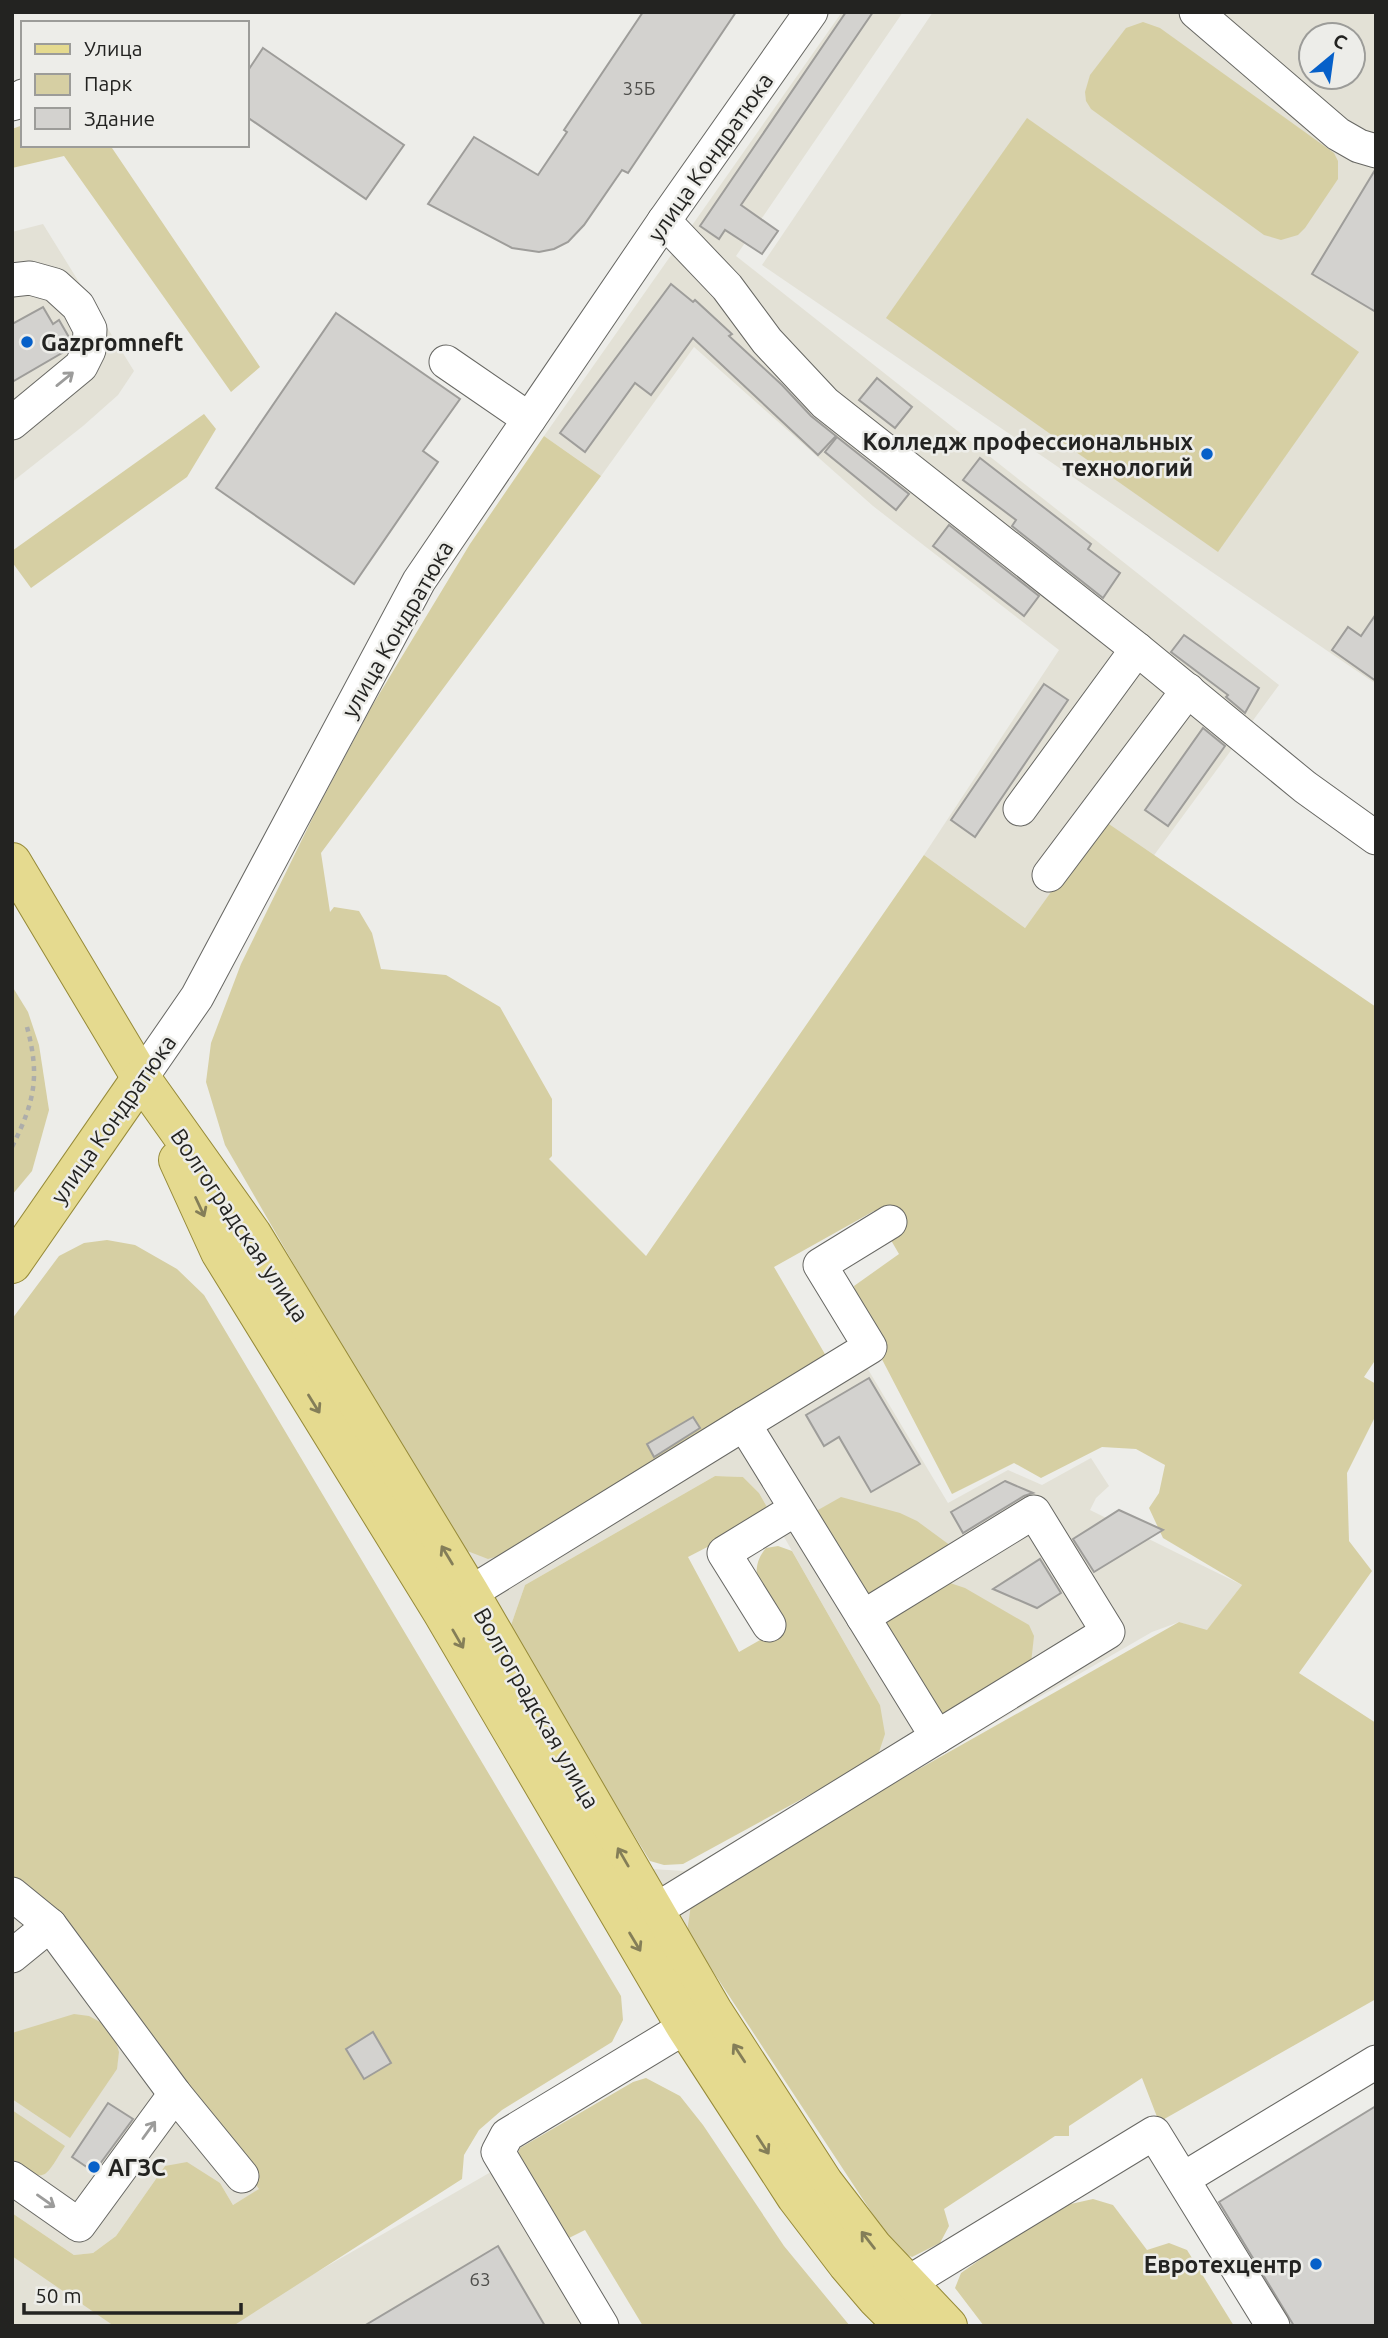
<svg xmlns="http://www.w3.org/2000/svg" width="1388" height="2338" font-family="Ubuntu,sans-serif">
  <rect width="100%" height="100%" fill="#edede9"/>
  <g fill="#e3e1d6" fill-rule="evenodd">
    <path d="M842 12H903L736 256 1279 685 1152 858 1103 821 1025 928 924 855 1059 650 873 506 694 347 601 476 544 436Z"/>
    <path d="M933 12H1376V684L762 265ZM1311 35H1353V77H1311Z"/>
    <path d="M43 224 134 371 118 395 83 426 12 482V232Z"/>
    <path d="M854 1346 948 1503 1008 1470 1042 1485 1091 1458 1109 1486 1096 1498 1090 1510 1242 1585 1207 1631 1179 1622 1152 1632 712 1886 687 1932 652 1869 684 1871 877 1758 880 1705 759 1493 743 1477 715 1476 525 1585 508 1634 458 1547Z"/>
    <path d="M12 1877 32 1892 62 1921 260 2189 233 2205 220 2183 165 2166 116 2236 93 2253 74 2255 12 2213Z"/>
    <path d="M515 2158 616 2326H223Z"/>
    <path d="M12 2253 120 2326H12Z"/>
  </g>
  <g fill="#d6cfa3">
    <path d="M1143 22 1160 28 1334 153 1338 161V179L1305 228 1298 235 1281 240 1264 235 1091 109 1086 101 1085 92 1090 75 1126 28Z"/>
    <path d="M1027 118 1359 352 1218 552 886 318Z"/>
    <path d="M23 125V145H110L260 367 231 392 64 156 12 168V129Z"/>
    <path d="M204 414 216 429 187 477 31 588 12 562V551Z"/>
    <path d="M544 436 601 476 321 853 330 912 334 907 359 911 372 933 381 969 446 975 500 1007 552 1099V1156L549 1159 646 1256 924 855 1025 928 1103 820 1376 1007V1359L1364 1377 1376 1384V1415L1347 1473 1349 1541 1372 1571 1299 1673 1376 1723V1999L1159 2122 1142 2078 1069 2126V2136H1055L944 2209 949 2226 940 2243 912 2257 897 2251 687 1932 691 1905 712 1886 1179 1622 1207 1630 1242 1585 1163 1538 1149 1508 1159 1493 1165 1465 1136 1449 1102 1447 1041 1478 1014 1463 952 1494 860 1317 854 1286 899 1254 874 1211 774 1267 829 1361 513 1552 488 1559 457 1547 225 1145 206 1082 211 1043 241 964 316 811 372 706 470 544Z"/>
    <path d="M12 986 28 1012 39 1045 49 1110 32 1171 12 1195Z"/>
    <path d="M107 1240 135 1245 177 1269 204 1295 621 1996 623 2020 612 2042 502 2110 479 2130 464 2155 462 2179 233 2326H114L12 2256V2213L74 2255 93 2253 116 2236 165 2166 187 2162 220 2183 233 2205 259 2189 62 1921 32 1892 12 1877V1319L59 1256 84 1243Z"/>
    <path d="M715 1476 743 1477 759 1493 771 1514 688 1557 739 1652 781 1628C768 1602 743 1575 766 1548L778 1546 792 1551 880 1705 885 1734 877 1758 683 1864 664 1865 650 1861 514 1639 510 1628 525 1585Z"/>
    <path d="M841 1497 900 1513 917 1521 951 1546 874 1594 862 1592 815 1517 818 1510Z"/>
    <path d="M950 1583 965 1588 1029 1625 1034 1636 1031 1663 950 1714 937 1715 883 1629 887 1618Z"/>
    <path d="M74 2014 89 2016 102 2023 114 2036 119 2052 117 2069 70 2138 12 2099V2033Z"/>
    <path d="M646 2078 680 2096 703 2125 784 2246 850 2326H643L585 2230 561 2242 512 2168 520 2148 633 2082Z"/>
    <path d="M12 2110 65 2146C44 2178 47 2185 12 2161Z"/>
    <path d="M1093 2199 1113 2205 1147 2250 1169 2243 1187 2250 1234 2326H984L955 2288 961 2273 1053 2208Z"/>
  </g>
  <g fill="#d3d2cf" stroke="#9e9d9a" stroke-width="2">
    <path d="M643 12H736L628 173 622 170 584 225 568 242 554 249 539 252 512 248 428 204 474 137 538 175 567 132 564 130Z"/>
    <path d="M846 12H873L741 205 778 231 762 254 725 230 719 239 700 226Z"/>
    <path d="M263 48 404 145 366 199 247 117V72Z"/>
    <path d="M1375 170H1376V312L1312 274Z"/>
    <path d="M671 284 693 302 695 300 732 334 729 336 782 385 811 416 836 436 818 455 693 338 651 395 635 383 585 452 560 433Z"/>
    <path d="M43 307 53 324 59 320 70 339V345L67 350 12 382V324Z"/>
    <path d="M336 313 460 399 423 451 438 462 354 584 216 488Z"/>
    <path d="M877 378 912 407 895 428 859 400Z"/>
    <path d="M837 437 909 494 896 510 825 452Z"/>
    <path d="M980 458 1091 544 1088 549 1120 573 1103 598 1012 526 1016 520 963 480Z"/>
    <path d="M949 525 1039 596 1024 616 933 546Z"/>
    <path d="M1376 614V681L1332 650 1348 627 1361 636Z"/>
    <path d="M1184 635 1259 688 1245 713 1226 697 1228 695 1171 652Z"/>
    <path d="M1044 684 1068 700 975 837 951 820Z"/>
    <path d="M1203 728 1225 746 1168 826 1145 810Z"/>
    <path d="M869 1378 920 1464 871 1492 839 1437 824 1446 806 1415Z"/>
    <path d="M693 1417 700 1428 654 1457 647 1444Z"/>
    <path d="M1005 1481 1033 1493 1024 1496 963 1533 951 1512Z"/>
    <path d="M1119 1510 1163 1530 1094 1572 1073 1539Z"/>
    <path d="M1040 1559 1061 1593 1037 1608 993 1589Z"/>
    <path d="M373 2032 391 2063 364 2079 346 2049Z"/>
    <path d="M108 2103 133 2119 94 2172 72 2157Z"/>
    <path d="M1376 2106V2326H1294L1219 2202Z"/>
    <path d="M498 2246 545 2326H364Z"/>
  </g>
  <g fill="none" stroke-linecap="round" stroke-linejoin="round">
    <g stroke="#676763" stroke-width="35">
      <g id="minor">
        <path d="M1196 12 1338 134 1359 146 1376 151"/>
        <path d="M12 104 19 102 23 96"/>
        <path d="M664 221 727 287 767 341 825 403 1137 649 1305 787 1376 838"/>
        <path d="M12 280 30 278 55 285 78 306 90 329 89 350 81 366 12 423"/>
        <path d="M446 362 529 419"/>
        <path d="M1020 809 1137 649"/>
        <path d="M1049 875 1188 690"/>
        <path d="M141 1078 197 997 419 581 664 221 811 12"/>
        <path d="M744 1424 870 1347 820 1265 890 1222"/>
        <path d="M470 1593 744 1424 937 1737 654 1911"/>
        <path d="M863 1617 1034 1512 1108 1632 937 1737"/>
        <path d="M769 1625 724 1553 796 1509"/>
        <path d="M12 1894 50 1925 175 2094 242 2176"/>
        <path d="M12 1956 50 1925"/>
        <path d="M12 2178 79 2225 175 2094"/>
        <path d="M1183 2179 1376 2062"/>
        <path d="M906 2284 1154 2133 1273 2326"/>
        <path d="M602 2326 498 2152 507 2135 707 2014"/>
      </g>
    </g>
    <g stroke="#968a38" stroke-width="40">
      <g id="major">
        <path d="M12 862 141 1078 252 1234 470 1593 713 2011 824 2183 873 2247 948 2326"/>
        <path d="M178 1160 220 1252 442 1612 685 2026 796 2197 847 2264 876 2298 904 2326"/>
        <path d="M12 1264 141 1078"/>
      </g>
    </g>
    <path stroke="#adadaa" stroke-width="4.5" stroke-dasharray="5 5" stroke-linecap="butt" d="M12 1147C35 1101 40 1076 27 1027"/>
    <use href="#minor" stroke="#fff" stroke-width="33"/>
    <use href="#major" stroke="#e5da8f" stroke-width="38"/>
  </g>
  <defs><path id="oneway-shaft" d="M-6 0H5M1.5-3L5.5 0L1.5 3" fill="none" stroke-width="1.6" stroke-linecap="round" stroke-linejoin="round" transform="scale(1.75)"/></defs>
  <g stroke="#9c9c9b">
    <use href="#oneway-shaft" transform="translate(65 379) rotate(-39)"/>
    <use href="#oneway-shaft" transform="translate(149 2130) rotate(-54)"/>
    <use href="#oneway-shaft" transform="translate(46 2201) rotate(35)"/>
  </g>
  <g stroke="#847e58">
    <use href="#oneway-shaft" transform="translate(200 1207) rotate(65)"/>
    <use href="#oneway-shaft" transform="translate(314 1404) rotate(58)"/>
    <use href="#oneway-shaft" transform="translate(447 1555) rotate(-121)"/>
    <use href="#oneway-shaft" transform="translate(458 1639) rotate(60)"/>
    <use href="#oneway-shaft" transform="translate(623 1857) rotate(-120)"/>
    <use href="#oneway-shaft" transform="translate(635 1942) rotate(59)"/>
    <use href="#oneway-shaft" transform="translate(739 2053) rotate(-123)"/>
    <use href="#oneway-shaft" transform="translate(763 2145) rotate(57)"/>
    <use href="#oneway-shaft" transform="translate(868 2240) rotate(-128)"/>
  </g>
  <g fill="#0660c9" stroke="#edede9" stroke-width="2.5">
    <circle cx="27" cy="342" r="7"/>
    <circle cx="1207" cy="454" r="7"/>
    <circle cx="94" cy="2167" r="7"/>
    <circle cx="1316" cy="2264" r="7"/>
  </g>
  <g text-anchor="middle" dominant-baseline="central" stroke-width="5" stroke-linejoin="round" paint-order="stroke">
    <g font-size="19" fill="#4f4f4c">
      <text x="639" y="88">35Б</text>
      <text x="480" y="2279">63</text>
    </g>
    <g font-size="23" fill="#232321" stroke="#edede9">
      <text transform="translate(710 157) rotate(-55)">улица Кондратюка</text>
      <text transform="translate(397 629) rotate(-60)">улица Кондратюка</text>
      <text transform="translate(113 1119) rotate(-55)">улица Кондратюка</text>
      <text transform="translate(240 1225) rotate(56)">Волгоградская улица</text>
      <text transform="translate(537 1708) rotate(60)">Волгоградская улица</text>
    </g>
    <g font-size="23" font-weight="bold" fill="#232321" stroke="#edede9" text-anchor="start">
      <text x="41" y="342">Gazpromneft</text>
      <text x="1193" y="441" text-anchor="end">Колледж профессиональных<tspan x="1193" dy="26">технологий</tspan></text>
      <text x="108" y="2167">АГЗС</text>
      <text x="1302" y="2264" text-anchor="end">Евротехцентр</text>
    </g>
  </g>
  <rect width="1388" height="2338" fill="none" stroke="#232321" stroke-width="28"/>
  <rect x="21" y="21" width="228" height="126" fill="#edede9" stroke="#9c9c99" stroke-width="2"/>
  <rect x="35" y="44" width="35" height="10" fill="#e5da8f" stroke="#9c9c99" stroke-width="2"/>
  <text x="84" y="56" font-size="21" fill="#232321">Улица</text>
  <rect x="35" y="74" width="35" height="21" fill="#d6cfa3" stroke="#9c9c99" stroke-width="2"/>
  <text x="84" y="91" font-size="21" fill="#232321">Парк</text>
  <rect x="35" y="108" width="35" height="21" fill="#d3d2cf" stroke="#9c9c99" stroke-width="2"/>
  <text x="84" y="126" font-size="21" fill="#232321">Здание</text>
  <g transform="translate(1332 56) rotate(29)"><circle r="33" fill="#edede9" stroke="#9c9c99" stroke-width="2"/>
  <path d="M0-5L12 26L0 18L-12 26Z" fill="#0660c9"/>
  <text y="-10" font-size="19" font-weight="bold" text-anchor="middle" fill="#232321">С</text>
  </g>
  <path d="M24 2303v10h217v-10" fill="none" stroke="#232321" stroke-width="3.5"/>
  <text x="35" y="2303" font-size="21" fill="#232321" stroke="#edede9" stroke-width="5" paint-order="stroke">50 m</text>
</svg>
